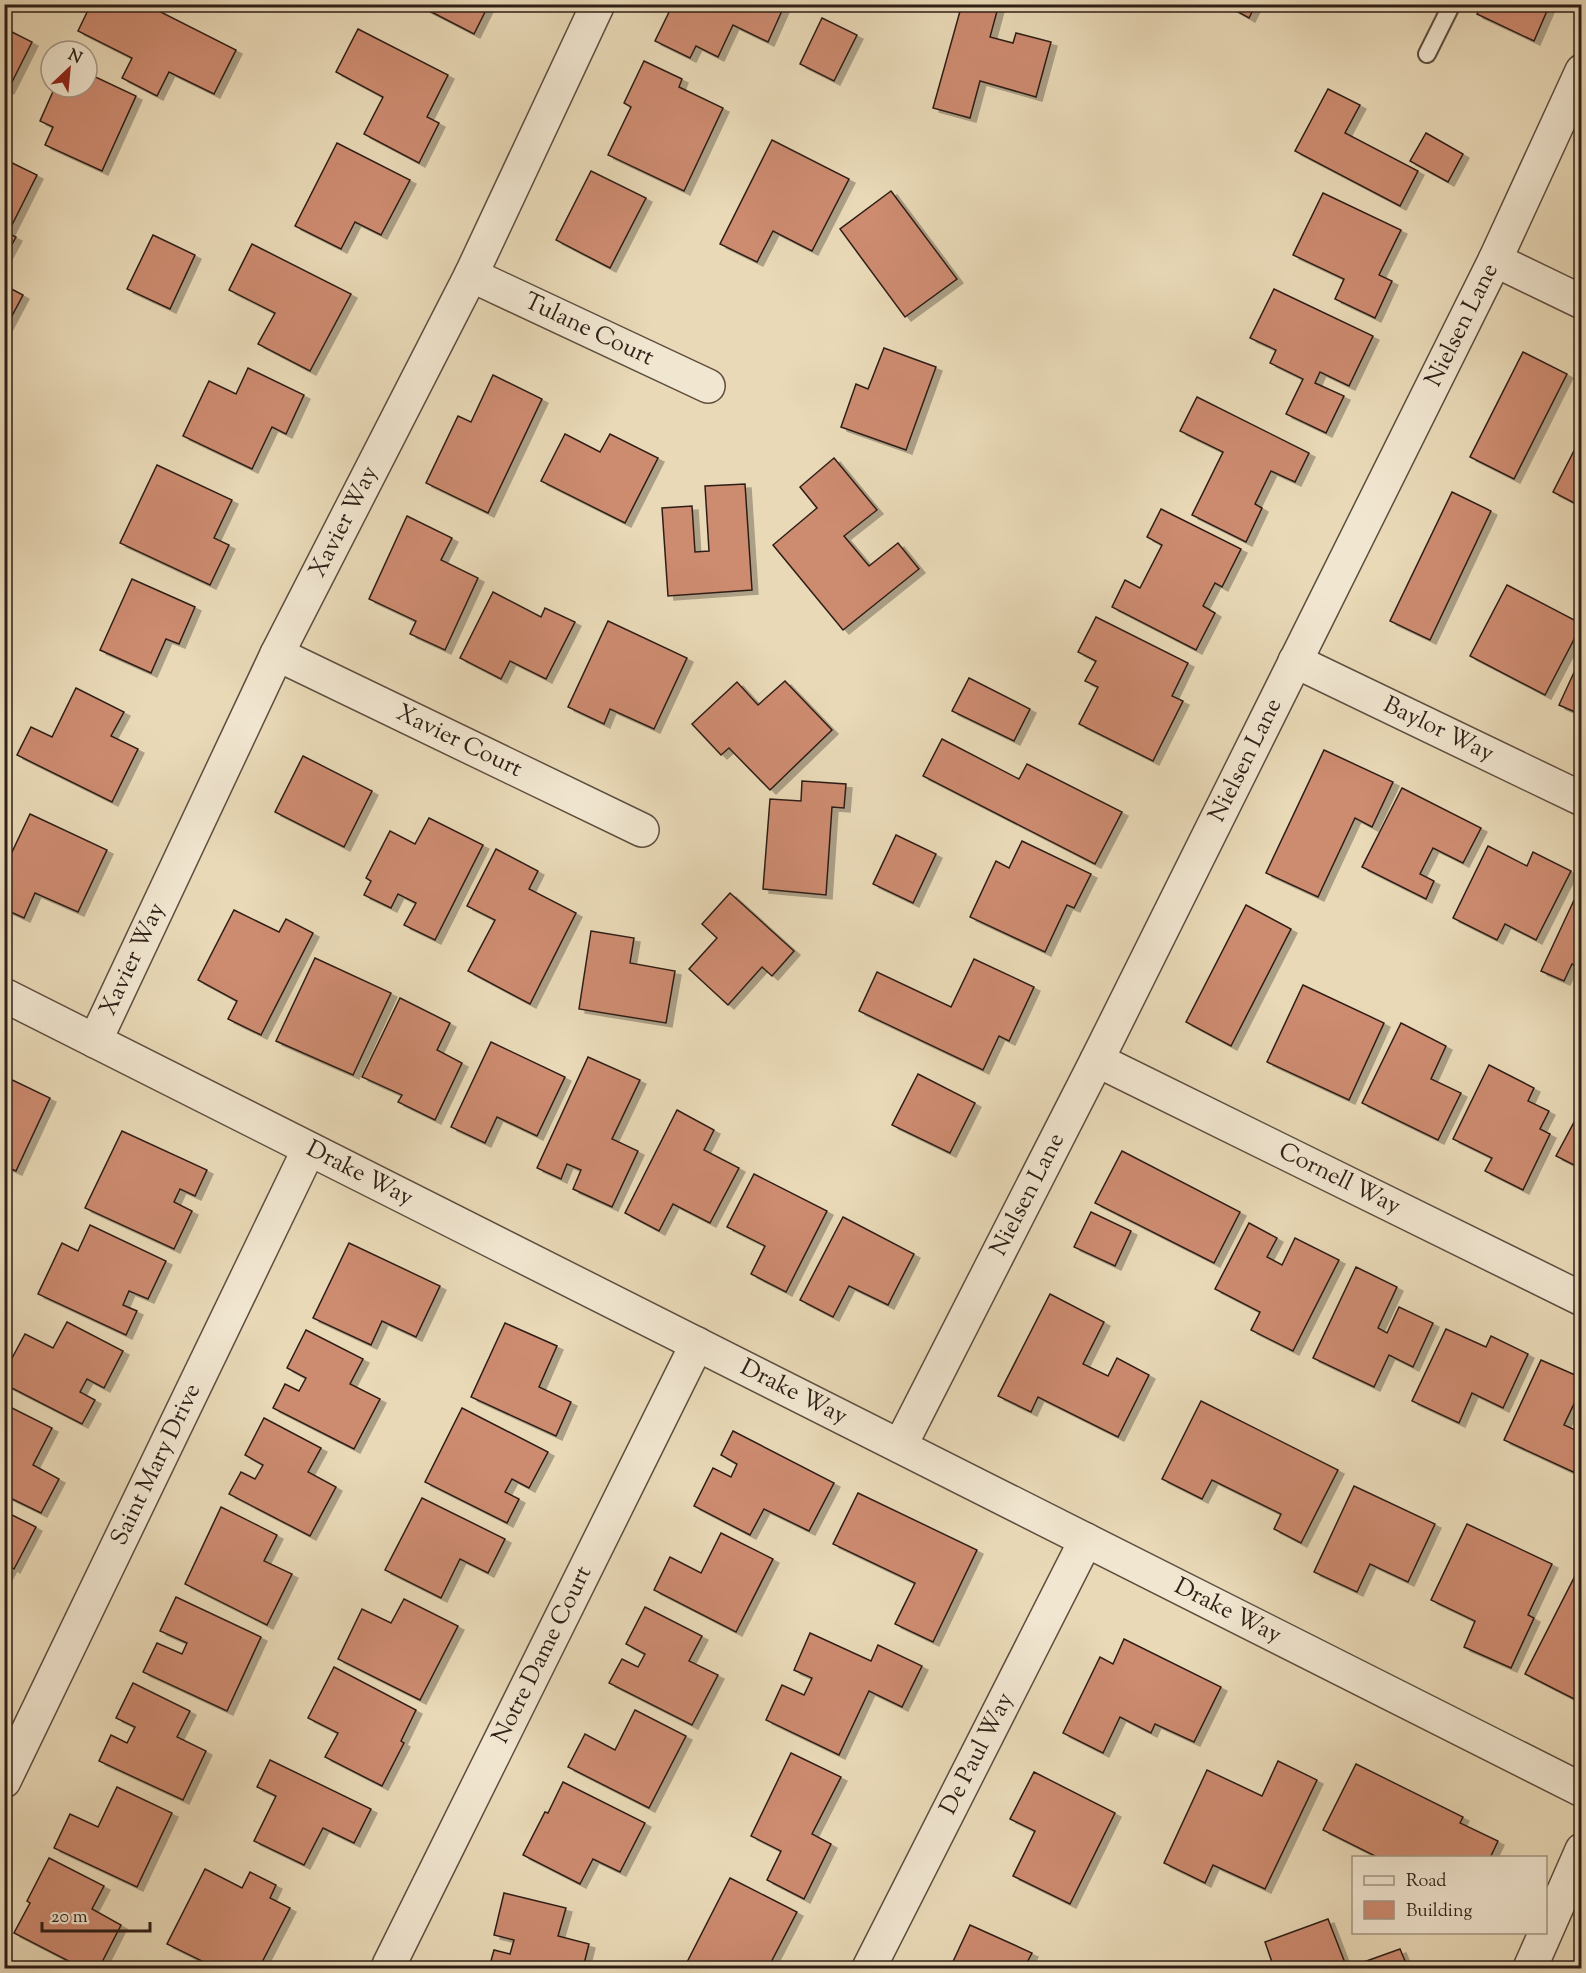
<svg xmlns="http://www.w3.org/2000/svg" width="1586" height="1973" font-family="'Sorts Mill Goudy',serif">
  <defs>
    <filter id="shadow"><feDropShadow dx="6" dy="4" stdDeviation="0" flood-color="#0004"/></filter>
  </defs>
  <rect width="100%" height="100%" fill="#e9d9b7"/>
  <filter id="stains"><feTurbulence type="fractalNoise" baseFrequency=".00333" numOctaves="4"/><feColorMatrix values="0 0 0 0 .2 0 0 0 0 .09 0 0 0 0 .02 0 0 0 .5 -.17"/></filter>
  <radialGradient id="worn" r=".72"><stop offset=".6" stop-color="#630" stop-opacity="0"/><stop offset="1" stop-color="#630" stop-opacity=".3"/></radialGradient>
  <g fill="#cd8b70" stroke="#2f1f17" stroke-width="1.5" filter="url(#shadow)">
    <path d="M91 4H145L236 50 214 94 169 72 157 96 122 78 132 58 78 31Z"/>
    <path d="M416 4H489L474 34Z"/>
    <path d="M673 4H785L768 42 733 25 718 57 696 46 690 58 655 41Z"/>
    <path d="M962 4H999L990 37 1013 43 1016 33 1051 42 1036 97 980 81 970 118 933 108Z"/>
    <path d="M1224 4H1256L1249 18Z"/>
    <path d="M1481 4H1550L1534 41 1477 14Z"/>
    <path d="M822 18 857 35 834 81 800 64Z"/>
    <path d="M4 28 32 42 8 90 4 89Z"/>
    <path d="M358 29 448 75 427 117 439 123 419 163 364 134 383 97 336 72Z"/>
    <path d="M644 61 682 79 679 87 723 108 684 191 608 155 631 107 624 103Z"/>
    <path d="M87 73 136 96 102 171 45 145 53 127 40 121 55 87H87Z"/>
    <path d="M1328 89 1360 105 1345 133 1418 171 1400 206 1295 151Z"/>
    <path d="M1426 133 1463 154 1448 182 1410 161Z"/>
    <path d="M772 140 849 179 812 251 773 231 757 262 720 244Z"/>
    <path d="M337 143 410 180 381 235 355 222 341 249 295 226Z"/>
    <path d="M4 159 37 175 8 233 16 237 4 259Z"/>
    <path d="M591 171 646 198 610 268 556 240Z"/>
    <path d="M891 191 957 279 905 317 840 229Z"/>
    <path d="M1323 193 1401 230 1379 275 1392 281 1375 318 1335 299 1344 279 1293 255Z"/>
    <path d="M153 235 195 255 170 309 127 289Z"/>
    <path d="M252 244 351 294 310 371 258 344 275 313 229 290Z"/>
    <path d="M4 285 23 295 4 331Z"/>
    <path d="M1274 289 1373 336 1349 386 1320 372 1315 383 1344 396 1326 433 1286 414 1303 379 1270 363 1276 350 1250 338Z"/>
    <path d="M884 348 936 367 906 450 841 427 856 384 868 389Z"/>
    <path d="M1523 352 1567 374 1514 479 1470 457Z"/>
    <path d="M248 368 304 395 286 434 272 427 252 469 183 436 209 381 236 394Z"/>
    <path d="M493 375 542 399 488 513 426 483 458 416 471 422Z"/>
    <path d="M1197 397 1309 453 1295 482 1271 471 1255 504 1262 508 1246 542 1192 515 1223 452 1180 431Z"/>
    <path d="M565 434 600 452 610 434 658 458 625 523 541 481Z"/>
    <path d="M1582 435V507L1553 492Z"/>
    <path d="M834 458 877 510 844 536 869 566 898 543 919 569 843 630 773 545 817 508 800 487Z"/>
    <path d="M157 465 232 500 214 538 229 545 210 585 120 543Z"/>
    <path d="M745 484 752 590 668 596 662 508 692 506 695 552 709 551 705 486Z"/>
    <path d="M1452 492 1491 511 1430 640 1390 621Z"/>
    <path d="M1161 509 1241 549 1222 587 1215 583 1203 606 1215 613 1196 650 1112 607 1125 580 1140 588 1162 545 1147 537Z"/>
    <path d="M407 516 452 538 441 560 478 578 445 650 410 634 416 621 369 599Z"/>
    <path d="M132 579 195 607 179 644 166 639 151 673 100 650Z"/>
    <path d="M1507 585 1582 624 1545 695 1470 656Z"/>
    <path d="M493 592 541 617 545 608 575 622 546 679 510 661 501 679 460 658Z"/>
    <path d="M1096 617 1188 663 1172 696 1183 701 1153 761 1079 724 1098 687 1085 681 1096 661 1078 652Z"/>
    <path d="M608 621 687 658 654 729 610 709 604 724 568 707Z"/>
    <path d="M1582 655V715L1559 705Z"/>
    <path d="M969 678 1030 709 1014 741 952 711Z"/>
    <path d="M785 681 832 730 770 790 729 748 721 755 692 724 737 682 758 705Z"/>
    <path d="M76 688 124 712 111 736 138 749 112 802 17 755 31 727 52 737Z"/>
    <path d="M942 739 1019 779 1027 764 1122 812 1095 864 923 776Z"/>
    <path d="M1324 750 1393 782 1372 827 1355 818 1318 897 1266 873Z"/>
    <path d="M303 756 372 791 344 847 275 812Z"/>
    <path d="M802 781 846 784 844 808 832 807 826 895 763 889 770 799 801 801Z"/>
    <path d="M1402 788 1481 828 1463 863 1433 848 1420 874 1434 881 1426 899 1362 867Z"/>
    <path d="M30 814 107 850 78 912 35 893 24 918 4 909V869Z"/>
    <path d="M429 818 483 845 435 940 404 925 416 903 398 894 391 908 364 895 371 881 366 878 390 831 415 844Z"/>
    <path d="M896 835 936 854 913 903 873 884Z"/>
    <path d="M1022 841 1091 874 1074 908 1067 905 1045 952 970 917 996 861 1009 868Z"/>
    <path d="M1488 846 1527 866 1533 852 1571 871 1536 940 1505 924 1497 940 1453 918Z"/>
    <path d="M496 849 538 871 529 889 576 913 530 1004 468 971 495 920 467 906Z"/>
    <path d="M1582 883V969L1572 964 1564 981 1541 971Z"/>
    <path d="M730 893 794 951 772 976 762 967 728 1005 689 969 717 938 702 924Z"/>
    <path d="M1246 905 1291 929 1231 1046 1186 1022Z"/>
    <path d="M234 910 279 932 286 919 313 933 261 1035 228 1019 237 1001 198 980Z"/>
    <path d="M591 931 634 938 630 963 675 971 666 1023 579 1009Z"/>
    <path d="M315 958 391 993 353 1075 276 1041Z"/>
    <path d="M974 959 1034 987 1009 1041 999 1036 983 1070 859 1011 877 972 951 1007Z"/>
    <path d="M1303 985 1384 1023 1349 1100 1267 1062Z"/>
    <path d="M400 998 450 1023 437 1050 462 1063 435 1120 398 1102 402 1095 362 1077Z"/>
    <path d="M1401 1023 1446 1046 1431 1079 1461 1093 1438 1140 1362 1103Z"/>
    <path d="M491 1042 565 1077 537 1136 497 1117 485 1143 451 1127Z"/>
    <path d="M588 1057 640 1080 612 1139 638 1151 612 1207 573 1189 581 1170 567 1164 561 1179 537 1168Z"/>
    <path d="M1489 1065 1534 1088 1528 1101 1549 1111 1540 1129 1550 1134 1523 1190 1485 1171 1492 1158 1453 1139Z"/>
    <path d="M918 1074 975 1103 950 1153 892 1125Z"/>
    <path d="M4 1076 50 1098 16 1171 4 1166Z"/>
    <path d="M677 1110 714 1130 704 1150 739 1168 710 1223 673 1204 659 1231 625 1213Z"/>
    <path d="M1579 1113 1582 1114V1169L1556 1156Z"/>
    <path d="M122 1131 207 1170 195 1196 180 1189 174 1202 192 1211 174 1249 85 1208Z"/>
    <path d="M1122 1151 1240 1212 1214 1263 1095 1203Z"/>
    <path d="M754 1174 827 1211 786 1292 751 1274 765 1246 727 1227Z"/>
    <path d="M1091 1212 1131 1231 1115 1266 1074 1247Z"/>
    <path d="M843 1217 914 1254 888 1305 849 1286 833 1317 800 1300Z"/>
    <path d="M1249 1223 1277 1238 1267 1257 1282 1265 1295 1238 1339 1260 1293 1351 1251 1330 1260 1312 1215 1289Z"/>
    <path d="M90 1225 166 1261 148 1299 129 1291 123 1305 137 1311 126 1335 38 1294 62 1243 78 1251Z"/>
    <path d="M349 1243 440 1286 416 1337 382 1321 371 1345 313 1318Z"/>
    <path d="M1356 1267 1397 1287 1378 1328 1387 1333 1399 1307 1433 1323 1413 1367 1389 1355 1374 1387 1313 1358Z"/>
    <path d="M1050 1294 1104 1322 1083 1364 1108 1376 1117 1358 1149 1375 1118 1437 1038 1397 1031 1412 998 1396Z"/>
    <path d="M67 1322 123 1351 104 1388 87 1379 80 1392 95 1400 82 1424 4 1384V1373L25 1334 53 1348Z"/>
    <path d="M505 1323 557 1346 539 1387 571 1402 556 1436 471 1397Z"/>
    <path d="M1446 1329 1486 1347 1491 1336 1528 1354 1503 1408 1472 1393 1459 1423 1412 1401Z"/>
    <path d="M306 1330 363 1359 350 1384 380 1399 354 1449 273 1408 285 1384 299 1391 306 1378 287 1368Z"/>
    <path d="M1541 1360 1582 1378V1387L1564 1425 1582 1433V1476L1504 1440Z"/>
    <path d="M1201 1401 1338 1470 1301 1543 1274 1529 1281 1514 1212 1480 1202 1499 1162 1479Z"/>
    <path d="M4 1404 52 1428 33 1465 59 1479 41 1513 4 1495Z"/>
    <path d="M462 1408 548 1452 529 1488 512 1479 505 1492 519 1499 507 1523 425 1482Z"/>
    <path d="M264 1418 321 1448 308 1472 336 1487 310 1536 229 1494 241 1472 255 1479 263 1465 245 1455Z"/>
    <path d="M733 1431 834 1483 809 1531 764 1509 750 1535 694 1506 713 1468 731 1477 737 1464 721 1455Z"/>
    <path d="M1354 1486 1435 1524 1408 1582 1370 1564 1357 1592 1314 1572Z"/>
    <path d="M858 1493 977 1550 933 1642 895 1624 915 1583 833 1544Z"/>
    <path d="M422 1498 505 1539 488 1573 460 1559 441 1598 385 1570Z"/>
    <path d="M221 1507 277 1535 264 1561 292 1574 267 1625 185 1584Z"/>
    <path d="M4 1511 36 1527 14 1569 11 1567 4 1580Z"/>
    <path d="M1467 1524 1552 1564 1528 1615 1534 1618 1511 1668 1464 1647 1475 1621 1431 1600Z"/>
    <path d="M721 1533 773 1559 736 1632 654 1590 670 1557 701 1573Z"/>
    <path d="M1577 1572 1582 1574V1703L1525 1674Z"/>
    <path d="M176 1597 261 1637 227 1711 143 1672 157 1643 182 1654 187 1643 160 1631Z"/>
    <path d="M404 1599 458 1626 420 1700 338 1659 362 1609 391 1623Z"/>
    <path d="M645 1607 702 1636 689 1661 718 1675 692 1725 609 1683 622 1659 638 1667 645 1654 626 1644Z"/>
    <path d="M810 1633 871 1661 878 1645 922 1666 902 1707 869 1691 839 1755 766 1720 782 1685 804 1695 812 1678 794 1670Z"/>
    <path d="M1124 1639 1221 1687 1194 1742 1155 1724 1151 1733 1120 1717 1103 1753 1063 1733 1100 1657 1113 1664Z"/>
    <path d="M334 1667 416 1710 401 1741 404 1743 382 1786 325 1757 338 1733 308 1718Z"/>
    <path d="M133 1683 190 1711 177 1737 206 1751 183 1800 99 1761 111 1735 127 1743 135 1727 116 1718Z"/>
    <path d="M635 1710 686 1736 649 1808 568 1767 585 1734 615 1750Z"/>
    <path d="M791 1753 841 1777 812 1834 831 1844 804 1899 767 1880 781 1851 751 1836Z"/>
    <path d="M270 1760 371 1809 354 1843 323 1828 304 1865 254 1841 276 1796 257 1787Z"/>
    <path d="M1278 1761 1317 1780 1265 1889 1213 1865 1205 1883 1164 1863 1207 1770 1262 1796Z"/>
    <path d="M1356 1764 1463 1817 1460 1823 1498 1841 1490 1858H1379L1323 1830Z"/>
    <path d="M1034 1772 1115 1813 1070 1904 1013 1876 1035 1831 1010 1819Z"/>
    <path d="M563 1782 645 1823 620 1872 593 1859 580 1884 523 1855 545 1812 548 1813Z"/>
    <path d="M117 1787 172 1813 137 1887 54 1848 70 1814 98 1827Z"/>
    <path d="M49 1858 104 1886 92 1909 121 1925 99 1968H82L14 1933 30 1903 27 1901Z"/>
    <path d="M205 1869 242 1888 250 1872 276 1885 270 1898 290 1908 259 1968H216L167 1944Z"/>
    <path d="M730 1878 797 1912 768 1968H684Z"/>
    <path d="M504 1893 566 1908 558 1936 589 1944 583 1968H489L494 1950 510 1954 514 1940 494 1935Z"/>
    <path d="M1328 1919 1347 1968H1274L1265 1942Z"/>
    <path d="M970 1925 1032 1953 1024 1968H950Z"/>
    <path d="M1400 1949 1408 1968H1347Z"/>
    <path d="M4 1959 24 1968H4Z"/>
  </g>
  <g fill="none" stroke-linecap="round" stroke-linejoin="round">
    <g stroke="#5e4e3f" stroke-width="20">
      <path id="service" d="M1427 54 1452 4"/>
    </g>
    <g stroke="#5e4e3f" stroke-width="36">
      <g id="minor">
        <path d="M1495 260 1582 302"/>
        <path id="s1" d="M471 275 708 386"/>
        <path id="s2" d="M277 654 642 830"/>
        <path id="s3" d="M1295 661 1582 799"/>
        <path id="s4" d="M4 995 1582 1790"/>
        <path id="s5" d="M95 1041 277 654 471 275 598 4"/>
        <path id="s6" d="M1097 1060 1582 1299"/>
        <path id="s7" d="M900 1446 1097 1060 1495 260 1582 71"/>
        <path id="s8" d="M4 1781 309 1149"/>
        <path id="s9" d="M389 1965 697 1344"/>
        <path id="s10" d="M869 1968 1086 1540"/>
        <path d="M1530 1968 1582 1850"/>
      </g>
    </g>
    <use href="#service" stroke="#f1e6d0" stroke-width="16"/>
    <use href="#minor" stroke="#f1e6d0" stroke-width="33"/>
  </g>
  <g text-anchor="middle" dominant-baseline="central" stroke-width="6" stroke-linejoin="round" paint-order="stroke">
    <g font-size="24" fill="#2f1f17" stroke="#f1e6d0">
      <text stroke="none"><textPath href="#s7" startOffset="1254">Nielsen Lane</textPath></text>
      <text stroke="none"><textPath href="#s1" startOffset="130">Tulane Court</textPath></text>
      <text stroke="none"><textPath href="#s5" startOffset="576">Xavier Way</textPath></text>
      <text stroke="none"><textPath href="#s3" startOffset="159">Baylor Way</textPath></text>
      <text stroke="none"><textPath href="#s2" startOffset="202">Xavier Court</textPath></text>
      <text stroke="none"><textPath href="#s7" startOffset="768">Nielsen Lane</textPath></text>
      <text stroke="none"><textPath href="#s5" startOffset="90">Xavier Way</textPath></text>
      <text stroke="none"><textPath href="#s4" startOffset="398">Drake Way</textPath></text>
      <text stroke="none"><textPath href="#s6" startOffset="270">Cornell Way</textPath></text>
      <text stroke="none"><textPath href="#s7" startOffset="282">Nielsen Lane</textPath></text>
      <text stroke="none"><textPath href="#s4" startOffset="884">Drake Way</textPath></text>
      <text stroke="none"><textPath href="#s8" startOffset="351">Saint Mary Drive</textPath></text>
      <text stroke="none"><textPath href="#s4" startOffset="1370">Drake Way</textPath></text>
      <text stroke="none"><textPath href="#s9" startOffset="346">Notre Dame Court</textPath></text>
      <text stroke="none"><textPath href="#s10" startOffset="240">De Paul Way</textPath></text>
    </g>
  </g>
  <rect width="1586" height="1973" fill="none" stroke="#e9d9b7" stroke-width="24"/>
  <rect x="6" y="6" width="1574" height="1961" fill="none" stroke="#2f1f17" stroke-width="3"/>
  <rect x="12" y="12" width="1562" height="1949" fill="none" stroke="#2f1f17" stroke-width="1.5"/>
  <rect x="1352" y="1856" width="195" height="78" fill="#f1e6d0" stroke="#a39686" stroke-width="1.5"/>
  <rect x="1364" y="1876" width="30" height="9" fill="#f1e6d0" stroke="#a39686" stroke-width="1.5"/>
  <text x="1406" y="1886" font-size="18" fill="#2f1f17">Road</text>
  <rect x="1364" y="1901" width="30" height="18" fill="#cd8b70" stroke="#a39686" stroke-width="1.5"/>
  <text x="1406" y="1916" font-size="18" fill="#2f1f17">Building</text>
  <g transform="translate(69 69) rotate(26)"><circle r="28" fill="#f1e6d0" stroke="#a39686" stroke-width="1.5"/>
  <path d="M0-4.5L10 22L0 15L-10 22Z" fill="#8f2418"/>
  <text y="-9" font-size="16" font-weight="bold" text-anchor="middle" fill="#2f1f17">N</text>
  </g>
  <path d="M42 1922v9h108v-9" fill="none" stroke="#2f1f17" stroke-width="3"/>
  <text x="51" y="1922" font-size="18" fill="#2f1f17" stroke="#f1e6d0" stroke-width="4.5" paint-order="stroke">20 m</text>
  <rect width="100%" height="100%" filter="url(#stains)"/>
  <rect width="100%" height="100%" fill="url(#worn)"/>
</svg>
